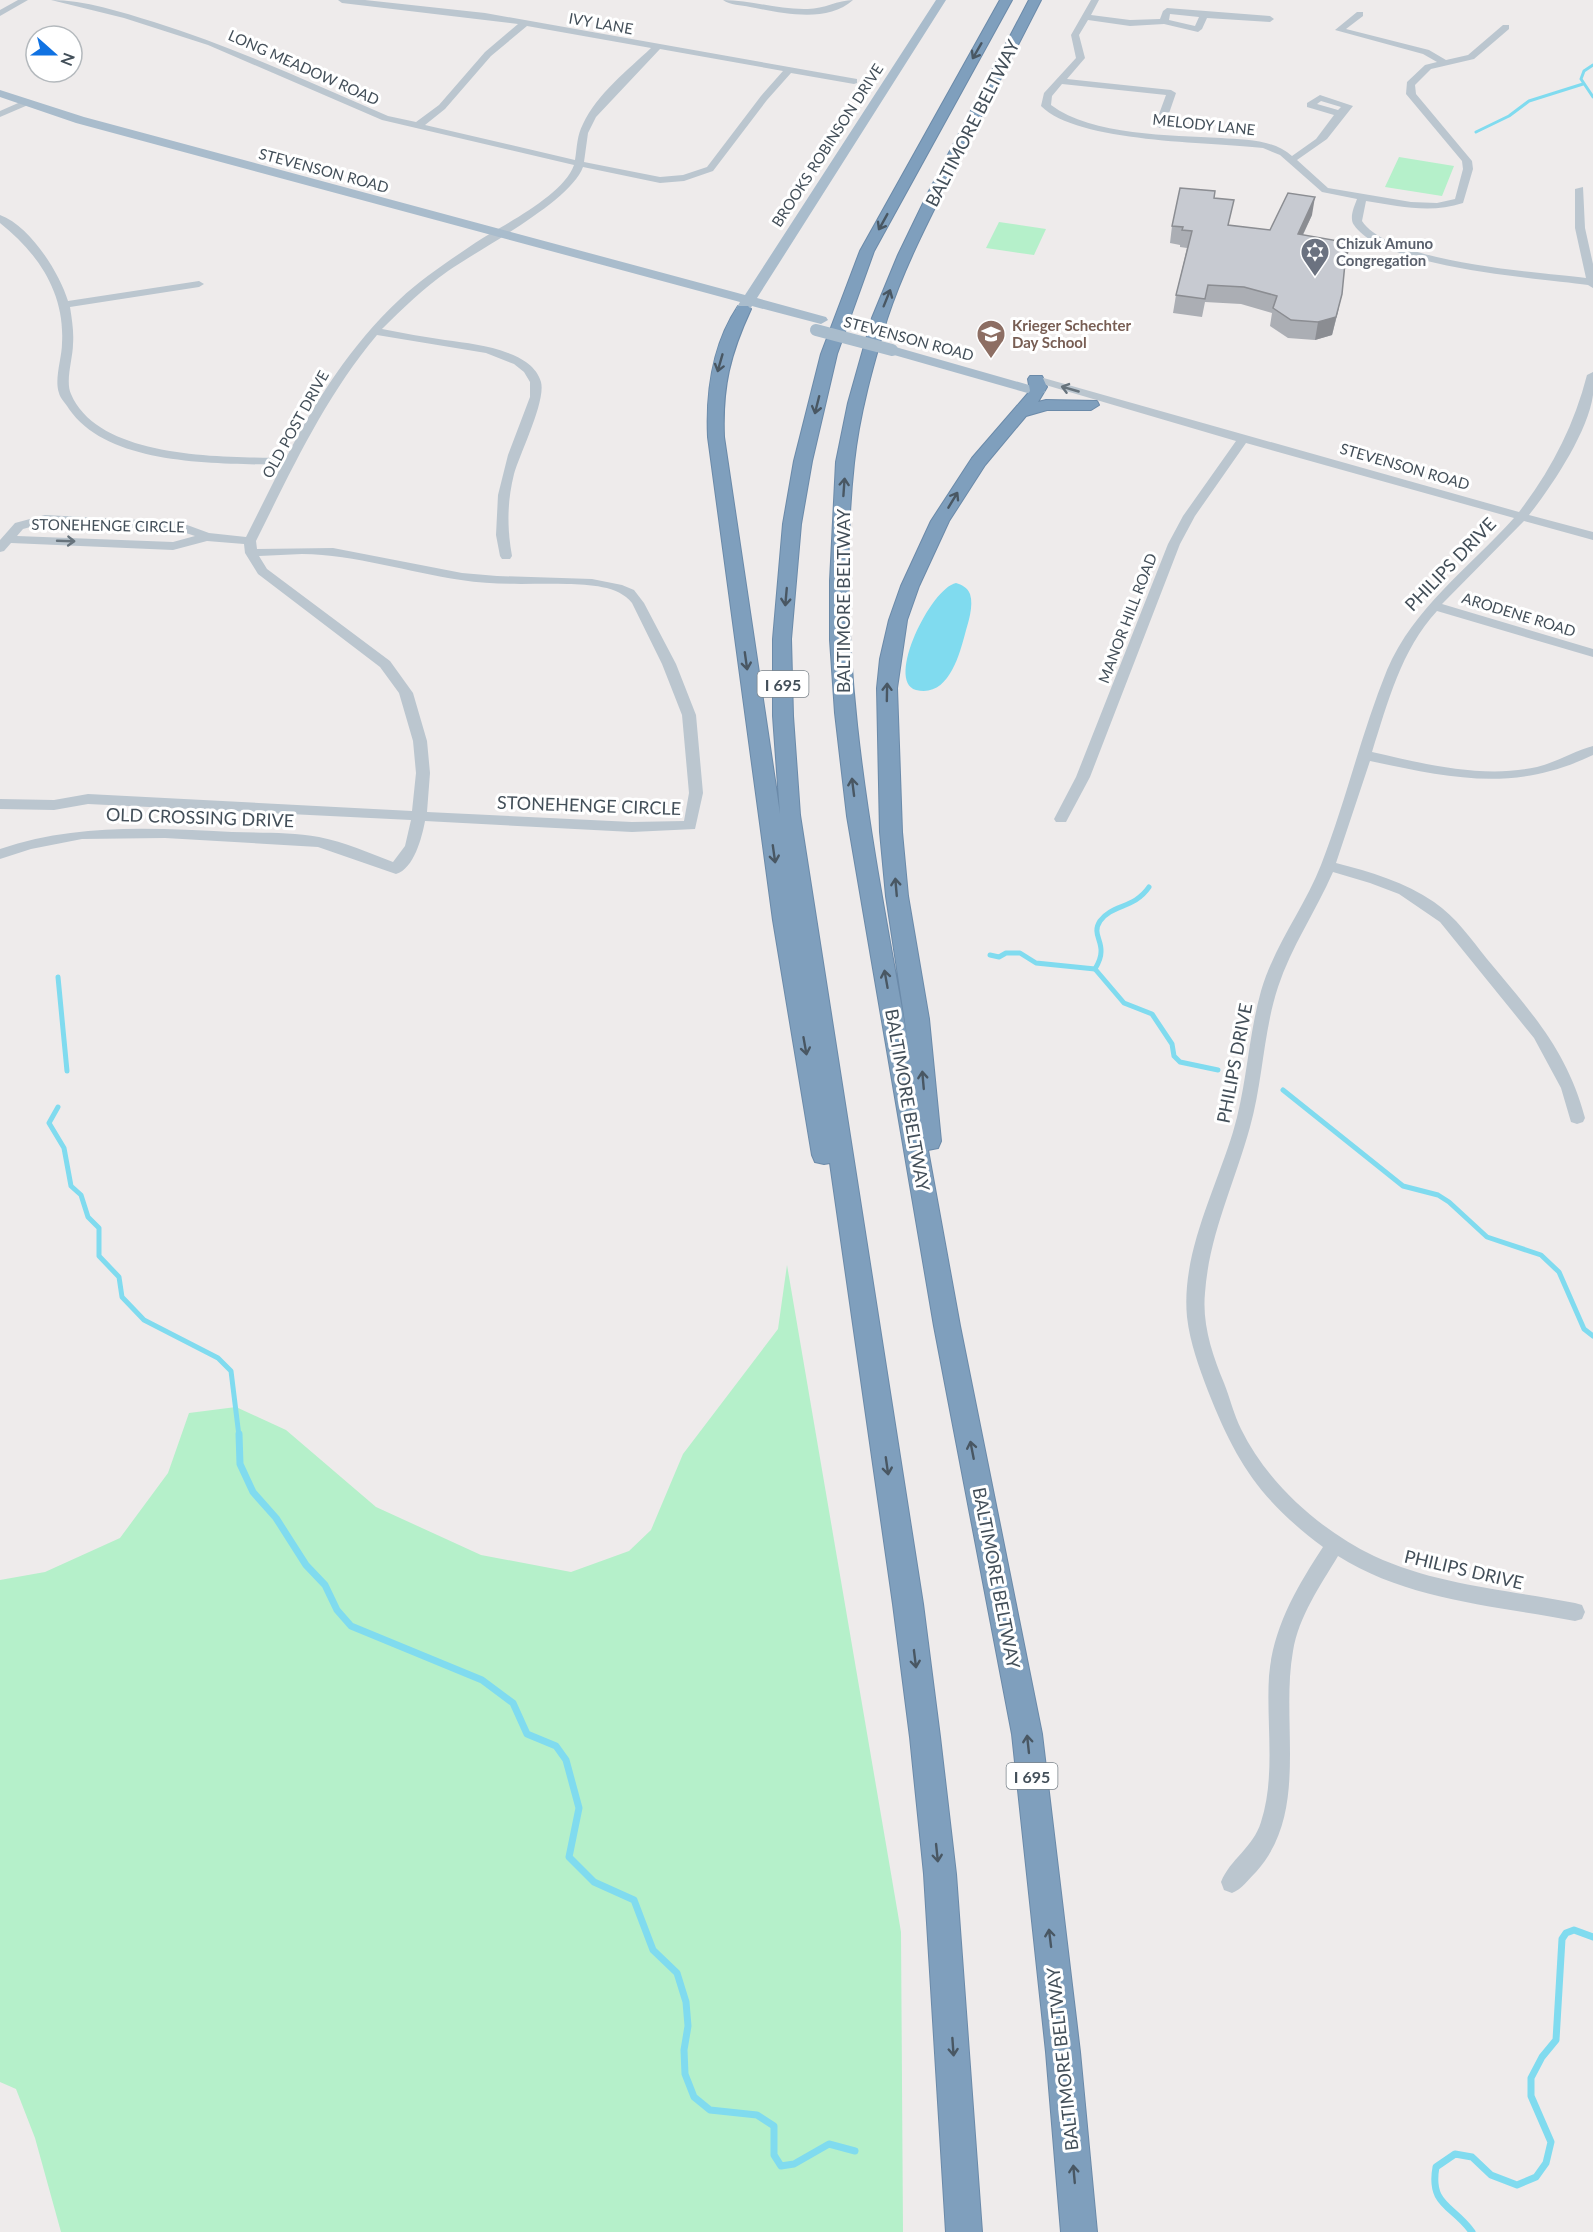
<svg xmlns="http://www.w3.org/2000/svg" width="1593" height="2232" font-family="Lato,sans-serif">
  <rect width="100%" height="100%" fill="#eeebeb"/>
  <g fill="#b5f0ca">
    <path d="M1399 157 1454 166 1442 196 1385 187Z"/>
    <path d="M999 222 1046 229 1034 255 986 248Z"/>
    <path d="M787 1265 901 1932 903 2232H61L35 2138 16 2089 0 2082V1580L45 1572 120 1538 168 1473 189 1413 236 1407 286 1430 376 1507 481 1555 571 1572 629 1551 651 1530 683 1454 778 1329Z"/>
  </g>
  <path fill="#80dbef" d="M956 583C962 585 967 587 970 594 974 606 968 623 965 634 959 656 948 698 916 690 885 681 931 588 956 583Z"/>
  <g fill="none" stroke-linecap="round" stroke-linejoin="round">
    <g stroke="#80dbef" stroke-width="3">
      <path d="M1593 65 1584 71 1581 79 1593 97"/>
      <path d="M1476 132 1509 116 1529 101 1583 84"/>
    </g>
    <g stroke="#80dbef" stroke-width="5">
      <path d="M990 955 999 957 1006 953H1020L1036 963 1095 969 1124 1003 1152 1014 1172 1044 1174 1056 1180 1062 1218 1070"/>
      <path d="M1095 969C1098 964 1101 958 1101 952 1102 940 1092 933 1100 921 1112 904 1134 909 1149 887"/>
      <path d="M58 977 67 1071"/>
      <path d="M1283 1090 1403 1186 1438 1195 1449 1202 1487 1237 1541 1255 1559 1272 1584 1329 1593 1336"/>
      <path d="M58 1107 49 1123 64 1148 71 1186 81 1195 88 1217 99 1228V1256L119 1277 122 1297 144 1320 218 1358 231 1371 239 1436"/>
    </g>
    <g stroke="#80dbef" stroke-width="7">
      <path d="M239 1434 240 1464 253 1492 276 1518 306 1565 325 1585 337 1610 351 1626 482 1680 513 1703 527 1734 556 1746 566 1760 579 1808 569 1857 594 1882 634 1900 653 1950 677 1973 686 2002 688 2026 684 2050 685 2074 694 2097 710 2110 757 2115 774 2126V2155L781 2166 794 2164 829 2144 855 2151"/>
      <path d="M1472 2232C1453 2205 1429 2206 1436 2167L1455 2154 1472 2157 1491 2175 1517 2185 1536 2177 1546 2163 1551 2142 1531 2096V2078L1542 2057 1556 2040 1562 1939 1566 1933 1574 1930 1593 1937"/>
    </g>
    <g stroke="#6b8aa9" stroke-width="2">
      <g id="highway">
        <path d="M1000 0H1012L874 251 837 354 812 461 801 524 791 639 793 716 800 815 923 1604 940 1737 956 1874 982 2232H946L924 1874 910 1737 893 1604 830 1163 824 1164 815 1162 812 1155 773 920 708 437C706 392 712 345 738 306H748L751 309C730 354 722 387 724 437L780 814 773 716V639L783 524 794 461 821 354 860 251Z"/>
        <path d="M1029 0H1041C1014 53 986 107 959 160 933 212 905 264 887 319 873 365 859 415 854 463 833 658 874 851 908 1042L886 896 880 832 877 688 880 659 889 620 901 586 931 521 972 458 1030 391 1028 379 1030 376H1042L1047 387 1038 402 1046 400 1097 401 1099 405 1091 410H1047L1026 416 985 465 949 521 919 586 907 620 897 688 902 832 908 896 929 1019 941 1141 938 1148 928 1150 960 1326 1042 1734 1080 2052 1097 2232H1061L1046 2052 1012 1734 934 1326 847 816 835 713 830 640V581L836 462 848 403 872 318 898 255 928 193Z"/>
      </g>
    </g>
    <g fill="#bbc6cf" fill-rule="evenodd">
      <path d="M18 0H28L0 16V10Z"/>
      <path d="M51 0C85 0 121 12 154 22 234 47 311 83 388 116L416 122 439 105 485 52 518 24 342 3 338 0H365L485 13 857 79V83L854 84 791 73 767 100 713 171 684 181 660 183 583 167C570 202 481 248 448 271 424 288 403 308 382 329 403 333 424 337 445 340 466 343 488 345 508 353 522 358 537 367 541 382 546 401 520 453 514 474 507 502 507 528 512 556L510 559H502L500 556 496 535 498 495 508 455 530 397V382L524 372 514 364 486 353 377 335C325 397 292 469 256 541L257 549 333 548 462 573 497 576 592 579 622 585 634 590 644 603 676 664 696 715 703 793 695 829 632 832 425 821C422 837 414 869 396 874L318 847 165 838 82 839 31 849 0 859V849C77 823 152 828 232 832 261 833 291 832 319 837 345 842 369 853 393 862L405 846 411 820 88 804 54 810 0 809V799L54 800 88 794 412 811 416 773 413 741 399 693 380 667 258 574 245 553 244 544 207 541 173 550 11 543 4 551 0 552V540L15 523 45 515 179 522 209 533 246 537 282 465C219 463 109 467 69 409 66 404 60 398 59 393 54 379 62 358 62 343 65 293 38 253 0 223V215C30 226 59 272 68 301L199 281 204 284 199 287 70 307C72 320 74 332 73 344 73 358 65 381 71 394 99 460 226 457 286 458 316 400 351 345 399 300 422 278 449 261 475 243 503 225 563 196 574 165L382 120 208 45 124 18ZM527 26 651 48C628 70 597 94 583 124 577 135 577 147 575 160L425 125 445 109 491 56ZM660 49 783 71 761 96 707 167 683 175 660 177 584 162 588 133 596 117ZM45 523 177 530 195 536 173 542 17 536 23 529ZM302 554C356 555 408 572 461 580 497 586 532 583 567 584 589 585 618 585 632 603L662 664 682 715 689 793 684 821 632 822 427 812 430 773 427 741 413 693 390 661 267 569 259 556Z"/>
      <path d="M723 0C751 0 779 10 808 9 824 9 838 0 853 0 827 24 781 13 750 7 741 5 730 5 723 0Z"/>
      <path d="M1091 0H1099L1091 15 1130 20 1160 19 1163 11 1167 8 1270 16 1274 19 1270 22 1207 18 1202 29 1198 32 1164 24 1130 26 1088 20 1079 35 1085 58 1067 79 1171 90 1176 93 1165 125 1160 128 1155 125 1166 95 1062 84 1052 96 1051 105C1092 136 1171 135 1221 138 1245 140 1273 139 1292 156L1316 139 1334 115 1307 107V103L1320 95 1353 106 1327 139 1297 160 1328 188 1411 202 1437 203 1455 199 1463 169 1462 161 1406 94 1407 82 1425 65 1437 62 1423 54 1335 30 1357 12H1363V16L1346 29 1429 50 1446 60 1468 55 1503 25H1509V29L1474 59 1431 69 1415 85 1416 94 1472 161 1473 169 1463 203C1430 214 1399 206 1366 201L1362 221C1390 263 1536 272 1586 278L1575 228V189L1583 187 1585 228 1593 264V288L1588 285C1537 278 1383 268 1354 225 1349 218 1354 207 1357 199L1322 192 1280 155 1263 148C1211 142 1077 143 1041 106L1044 93 1076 58 1071 35ZM1170 14 1199 17 1195 26 1169 20ZM1321 101 1341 107 1338 110 1317 104Z"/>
      <path d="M25 100 30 103 28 105 0 117V111Z"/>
      <path d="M1593 372C1593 379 1593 388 1593 395 1588 432 1552 486 1529 515L1593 532V540L1524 521 1442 604 1593 649V657L1437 611C1401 650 1388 702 1372 752 1425 764 1483 779 1537 767 1557 762 1574 751 1593 746V755C1514 793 1451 778 1370 761L1336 863C1371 872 1405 882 1434 902 1456 917 1471 939 1487 959 1531 1012 1567 1050 1585 1118L1583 1122 1577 1124 1571 1122 1561 1088 1534 1038 1440 922 1399 894 1370 883 1333 872C1316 911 1291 947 1278 987 1263 1033 1263 1081 1250 1127 1235 1182 1209 1235 1205 1293 1202 1324 1212 1354 1224 1383 1230 1398 1234 1415 1241 1429 1268 1484 1320 1530 1374 1556 1436 1585 1509 1590 1575 1603L1582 1605 1585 1612 1582 1619 1575 1621C1496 1606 1407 1600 1338 1556 1320 1586 1299 1616 1293 1651 1280 1723 1310 1812 1256 1872 1248 1880 1242 1889 1232 1893L1224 1890 1221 1882C1230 1859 1253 1848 1261 1822 1276 1775 1266 1724 1269 1676 1273 1627 1297 1587 1323 1547 1260 1500 1236 1462 1208 1391 1199 1367 1190 1343 1187 1317 1181 1254 1215 1191 1233 1132 1247 1086 1248 1037 1261 991 1274 946 1304 908 1321 865 1346 801 1361 734 1387 670 1414 607 1469 568 1514 518L1246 443 1195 516 1180 544 1090 777 1066 822H1056L1054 819 1076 777 1168 544 1183 516 1236 441 1032 381 1030 379 1032 377H1040L1519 512C1551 470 1574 426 1587 375Z"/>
    </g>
    <g fill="#a9bccc" fill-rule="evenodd">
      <path d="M936 0H946L757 298 826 317 828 320 821 324 752 306 748 312H738L736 309 740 302 76 123 0 97V90L84 117 745 295Z"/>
      <path d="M892 346 1043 389 1045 392 1038 396 887 353 885 350 887 347Z"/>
    </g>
    <use href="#highway" fill="#7f9fbd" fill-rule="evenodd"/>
    <path stroke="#a9bccc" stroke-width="12" d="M816 330 892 350"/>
  </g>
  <path fill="#abaeb4" d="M1214 198 1229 225 1270 230 1312 215 1303 235 1350 243 1345 265 1338 312 1332 335 1315 340 1288 338 1270 326 1272 313 1241 304 1205 302 1202 317 1173 313 1176 295 1187 248 1180 247V245L1170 243 1172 226Z"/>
  <g fill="#8b8d92">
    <path d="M1315 197 1312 215 1295 251 1298 234Z"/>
    <path d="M1350 243 1347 260 1342 271 1346 253Z"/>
    <path d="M1342 294 1332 335 1315 340 1318 322Z"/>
  </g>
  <path fill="#c7cad1" stroke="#8b8d92" stroke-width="1.5" d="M1180 188 1215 191 1214 198 1234 200 1228 225 1270 230 1288 193 1315 197 1298 234 1350 243 1346 253 1342 294 1336 317 1318 322 1291 320 1273 308 1277 296 1244 287 1208 285 1205 299 1176 295 1192 231 1182 230 1183 227 1172 226Z"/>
  <defs><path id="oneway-shaft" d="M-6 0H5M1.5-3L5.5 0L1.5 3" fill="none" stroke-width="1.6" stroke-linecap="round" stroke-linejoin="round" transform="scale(1.5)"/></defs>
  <g stroke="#495763">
    <use href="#oneway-shaft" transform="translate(977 51) rotate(120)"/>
    <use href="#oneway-shaft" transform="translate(883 222) rotate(119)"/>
    <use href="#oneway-shaft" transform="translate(887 298) rotate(-68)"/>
    <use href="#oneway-shaft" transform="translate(720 363) rotate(106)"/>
    <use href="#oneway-shaft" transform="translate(817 405) rotate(104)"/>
    <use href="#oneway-shaft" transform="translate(844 487) rotate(-86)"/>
    <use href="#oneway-shaft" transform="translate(953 500) rotate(-59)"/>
    <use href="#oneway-shaft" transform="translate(786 597) rotate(95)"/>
    <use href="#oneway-shaft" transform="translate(746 661) rotate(82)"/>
    <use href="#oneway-shaft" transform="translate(887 692) rotate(-89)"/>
    <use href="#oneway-shaft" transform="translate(853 787) rotate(-97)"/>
    <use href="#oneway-shaft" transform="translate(774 854) rotate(82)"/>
    <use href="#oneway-shaft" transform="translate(896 887) rotate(-95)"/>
    <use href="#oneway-shaft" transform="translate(886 979) rotate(-100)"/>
    <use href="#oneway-shaft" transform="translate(805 1046) rotate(80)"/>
    <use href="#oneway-shaft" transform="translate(923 1080) rotate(-95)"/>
    <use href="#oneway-shaft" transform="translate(972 1450) rotate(-101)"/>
    <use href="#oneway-shaft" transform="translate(887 1466) rotate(82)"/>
    <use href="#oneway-shaft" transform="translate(915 1659) rotate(83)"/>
    <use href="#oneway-shaft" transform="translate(1028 1744) rotate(-96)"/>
    <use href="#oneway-shaft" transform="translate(937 1853) rotate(84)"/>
    <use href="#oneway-shaft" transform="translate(1050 1938) rotate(-97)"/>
    <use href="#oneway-shaft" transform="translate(953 2047) rotate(86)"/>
    <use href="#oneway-shaft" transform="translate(1074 2174) rotate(-95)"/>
  </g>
  <g stroke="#67737c">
    <use href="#oneway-shaft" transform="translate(1070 389) rotate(-164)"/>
    <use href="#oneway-shaft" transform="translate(66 541) rotate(2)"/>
  </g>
  <defs>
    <g id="synagogue-pin" transform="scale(1.5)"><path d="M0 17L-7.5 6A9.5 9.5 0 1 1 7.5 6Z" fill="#6b7280" stroke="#fff"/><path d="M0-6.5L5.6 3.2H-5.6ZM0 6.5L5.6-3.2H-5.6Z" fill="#fff"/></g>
    <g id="school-pin" transform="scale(1.5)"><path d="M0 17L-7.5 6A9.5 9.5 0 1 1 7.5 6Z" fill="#8d6e63" stroke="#fff"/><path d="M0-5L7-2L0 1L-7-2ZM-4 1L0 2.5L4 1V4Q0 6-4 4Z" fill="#fff"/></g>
  </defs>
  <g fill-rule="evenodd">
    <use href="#synagogue-pin" x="1315" y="252"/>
    <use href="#school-pin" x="991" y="334"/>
  </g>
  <g text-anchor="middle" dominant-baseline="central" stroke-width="6" stroke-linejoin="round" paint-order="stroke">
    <g font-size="15" fill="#434f59" stroke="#fff">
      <text transform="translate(601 23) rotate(10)">IVY LANE</text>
      <text transform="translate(304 67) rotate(24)">LONG MEADOW ROAD</text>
      <text transform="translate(1204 124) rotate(6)">MELODY LANE</text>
      <text transform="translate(827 145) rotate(-57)">BROOKS ROBINSON DRIVE</text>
      <text transform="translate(324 170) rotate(15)">STEVENSON ROAD</text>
      <text transform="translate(909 338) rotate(15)">STEVENSON ROAD</text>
      <text transform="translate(295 424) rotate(-61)">OLD POST DRIVE</text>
      <text transform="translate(1405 466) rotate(16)">STEVENSON ROAD</text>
      <text transform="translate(108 525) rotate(1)">STONEHENGE CIRCLE</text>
      <text transform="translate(1519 614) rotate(17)">ARODENE ROAD</text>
      <text transform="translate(1127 618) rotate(-69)">MANOR HILL ROAD</text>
    </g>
    <g font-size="15" font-weight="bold" fill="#5b616d" stroke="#fff" text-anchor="start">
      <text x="1336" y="243">Chizuk Amuno<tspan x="1336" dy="17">Congregation</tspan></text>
    </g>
    <g font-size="15" font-weight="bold" fill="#785e54" stroke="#fff" text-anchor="start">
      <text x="1012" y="325">Krieger Schechter<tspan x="1012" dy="17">Day School</tspan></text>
    </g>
    <g fill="#fff" stroke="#7b848b" stroke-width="1.5">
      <rect x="757.5" y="671" width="51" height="26" rx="4.5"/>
      <rect x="1006.5" y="1763" width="51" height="26" rx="4.5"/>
    </g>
    <g font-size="16" font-weight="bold" fill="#434f59">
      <text x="783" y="684">I 695</text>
      <text x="1032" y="1776">I 695</text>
    </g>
    <g font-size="18" fill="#434f59" stroke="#fff">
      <text transform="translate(972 123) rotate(-63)">BALTIMORE BELTWAY</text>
      <text transform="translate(1450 564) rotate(-46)">PHILIPS DRIVE</text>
      <text transform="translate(843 601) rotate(-90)">BALTIMORE BELTWAY</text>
      <text transform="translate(589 805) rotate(2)">STONEHENGE CIRCLE</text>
      <text transform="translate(200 817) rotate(2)">OLD CROSSING DRIVE</text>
      <text transform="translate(1234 1063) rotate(-79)">PHILIPS DRIVE</text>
      <text transform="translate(908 1100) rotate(80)">BALTIMORE BELTWAY</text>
      <text transform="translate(1464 1569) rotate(13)">PHILIPS DRIVE</text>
      <text transform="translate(997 1578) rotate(79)">BALTIMORE BELTWAY</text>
      <text transform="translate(1062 2059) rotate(-96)">BALTIMORE BELTWAY</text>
    </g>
  </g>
  <g transform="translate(54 54) rotate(111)"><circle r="28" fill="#ffffff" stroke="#b4b9bd" stroke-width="1.5"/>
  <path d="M0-4.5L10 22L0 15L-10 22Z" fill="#1072e2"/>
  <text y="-9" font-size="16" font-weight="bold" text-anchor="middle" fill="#434f59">N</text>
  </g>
</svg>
